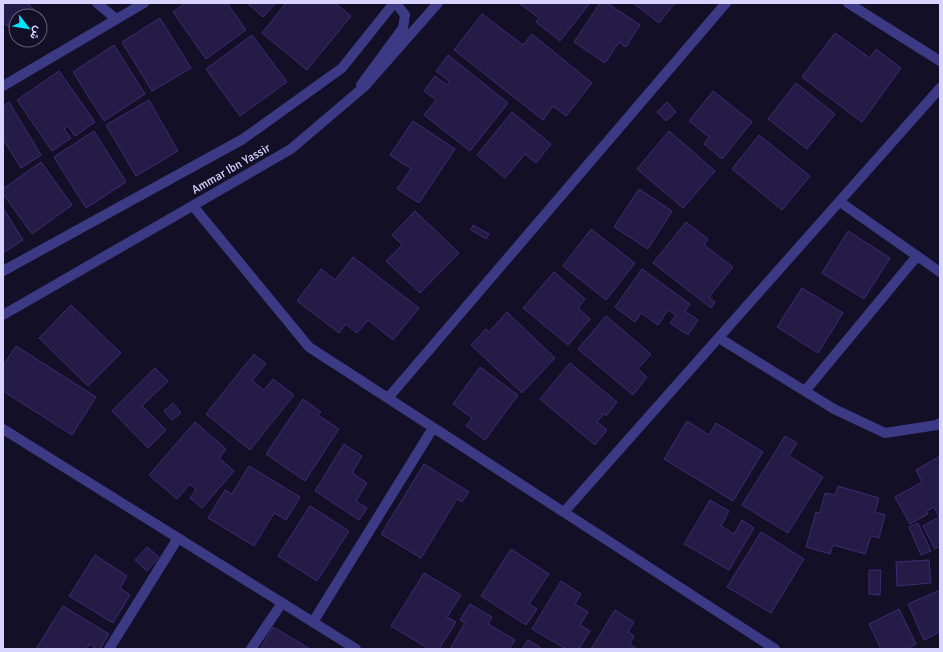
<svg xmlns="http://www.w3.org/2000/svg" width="943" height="652" font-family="Signika,Vazirmatn,sans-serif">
  <rect width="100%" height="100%" fill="#130f26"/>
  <g fill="#241b47" stroke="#3b2d73">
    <path d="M3 3H30L29 5 35 10 31 16H16V31L3 23Z"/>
    <path d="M185 3H227L246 30 206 59 173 12Z"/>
    <path d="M247 3H276L263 17Z"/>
    <path d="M286 3H335L351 16 307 70 262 33Z"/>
    <path d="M519 3H590L560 41 536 22 539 18Z"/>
    <path d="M600 3H607L640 25 626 47 619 42 605 63 574 42Z"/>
    <path d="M633 3H675L659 23Z"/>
    <path d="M482 14 523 45 532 34 592 83 566 116 553 106 543 120 454 50Z"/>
    <path d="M160 18 191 68 152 91 122 42Z"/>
    <path d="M835 33 870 58 876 49 901 68 862 122 802 77Z"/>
    <path d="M252 35 287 82 240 116 206 69Z"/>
    <path d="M114 45 145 94 104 121 73 72Z"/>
    <path d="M448 55 508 103 470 151 424 115 436 100 424 91 435 76 447 85 450 82 436 71Z"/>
    <path d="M59 71 95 122 75 136 68 126 64 129 71 138 52 151 17 100Z"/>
    <path d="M796 83 835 114 807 149 768 119Z"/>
    <path d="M713 91 752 122 722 159 704 144 709 137 689 121Z"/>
    <path d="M149 100 178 151 136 176 106 125Z"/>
    <path d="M9 102 41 155 21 168 3 139V106Z"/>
    <path d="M667 102 676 112 666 121 657 112Z"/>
    <path d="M512 112 551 144 536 163 525 154 505 178 477 155Z"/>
    <path d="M413 121 455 149 419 203 397 189 411 169 390 155Z"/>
    <path d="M94 131 126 182 86 208 54 157Z"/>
    <path d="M669 131 715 171 683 208 637 169Z"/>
    <path d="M759 135 810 176 782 210 732 169Z"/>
    <path d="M41 162 72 205 32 234 3 194V189Z"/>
    <path d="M639 189 672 211 648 249 614 227Z"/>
    <path d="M3 208 23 240 3 253Z"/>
    <path d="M415 211 459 253 420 293 386 261 402 245 392 235Z"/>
    <path d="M686 222 708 239 704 245 733 267 709 297 715 302 711 308 653 263Z"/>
    <path d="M473 225 489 234 486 239 471 230Z"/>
    <path d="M591 229 635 263 606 300 563 266Z"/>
    <path d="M848 231 890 258 864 299 822 273Z"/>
    <path d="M353 257 419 308 393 340 368 320 357 333 346 324 339 333 297 301 321 269 335 280Z"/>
    <path d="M642 269 690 304 685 311 698 320 688 335 670 323 676 315 668 310 658 325 641 313 635 322 615 307Z"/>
    <path d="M554 272 585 299 578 308 590 319 568 345 523 308Z"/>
    <path d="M802 288 843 313 818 353 777 327Z"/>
    <path d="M71 305 121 353 88 386 39 338Z"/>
    <path d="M507 312 555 358 522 393 471 345 486 329 489 332Z"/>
    <path d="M606 316 651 354 638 369 647 377 633 395 578 349Z"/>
    <path d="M16 346 96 397 72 435 3 391V366Z"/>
    <path d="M254 354 266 364 252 381 264 390 273 379 294 395 250 450 206 414Z"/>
    <path d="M570 363 617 402 606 416 604 413 597 422 607 430 595 445 540 399Z"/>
    <path d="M480 367 518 395 485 440 466 426 472 418 453 404Z"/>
    <path d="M155 368 168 381 142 406 166 430 148 448 112 411Z"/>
    <path d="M303 399 321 412 318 415 339 429 305 481 266 454Z"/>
    <path d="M173 403 181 413 172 420 164 411Z"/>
    <path d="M687 421 709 435 716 423 763 452 733 501 664 459Z"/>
    <path d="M195 422 226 449 219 458 234 471 202 508 190 498 196 490 190 484 177 499 149 475Z"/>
    <path d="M785 436 797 443 789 456 823 477 788 533 742 505Z"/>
    <path d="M344 444 362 456 352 473 367 483 356 501 367 508 359 520 315 491Z"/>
    <path d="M940 456V546L935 549 923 526 939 517 934 507 927 511 928 514 910 524 895 497 922 482 916 470Z"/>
    <path d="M424 464 469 492 462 502 457 499 421 558 381 534Z"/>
    <path d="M249 466 300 497 286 520 274 513 254 546 208 518 225 490 232 494Z"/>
    <path d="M838 486 879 498 875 512 885 515 879 538 871 536 865 554 833 545 830 554 806 547 816 512 820 513 825 493 835 495Z"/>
    <path d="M710 500 729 511 721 526 734 534 742 520 754 528 729 570 684 544Z"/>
    <path d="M310 506 349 531 317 581 278 556Z"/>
    <path d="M918 523 931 551 921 555 909 527Z"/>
    <path d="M761 532 804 559 771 613 727 587Z"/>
    <path d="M147 547 159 557 147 571 135 560Z"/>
    <path d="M511 549 549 574 529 604 537 609 526 625 481 596Z"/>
    <path d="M95 555 127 576 120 588 130 595 113 623 69 596Z"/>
    <path d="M929 560 931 583 897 586 896 562Z"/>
    <path d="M869 570H881L880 595 869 594Z"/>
    <path d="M424 573 461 595 447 617 456 622 439 649H429L391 626Z"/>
    <path d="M561 581 581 594 575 604 588 612 580 625 590 631 579 649H566L532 629Z"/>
    <path d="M940 590V632L924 640 908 604Z"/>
    <path d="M470 604 492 617 488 624 515 640 509 649H450L465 623 460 620Z"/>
    <path d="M63 606 109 634 100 649H97L89 644 87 649H36Z"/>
    <path d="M899 609 916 644 906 649H881L869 624Z"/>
    <path d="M615 610 634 622 628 632 634 636 630 644 637 649H591Z"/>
    <path d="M273 627 310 649H260Z"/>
    <path d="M528 640 540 647 539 649H522Z"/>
  </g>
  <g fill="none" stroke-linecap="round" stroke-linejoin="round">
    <g stroke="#3d3a85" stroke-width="10">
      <path d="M97 3 116 19"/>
      <path d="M848 3 940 61"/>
      <path d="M361 85 403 28 405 15 396 3"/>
      <path d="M3 86 144 3"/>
      <path d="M840 202 940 272"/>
      <path d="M193 206 309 347 775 649"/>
      <path d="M719 338 834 409 885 433 937 425 940 423"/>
      <path d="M805 391 917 256"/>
      <path d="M388 398 726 3"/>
      <path d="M3 429 356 649"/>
      <path d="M564 512 940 88"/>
      <path d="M313 622 433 428"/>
      <path d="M109 649 178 538"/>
      <path d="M251 649 282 603"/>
    </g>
    <g stroke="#3d3a85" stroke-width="10">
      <path d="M3 271 243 139 342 68 394 3"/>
      <path d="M3 315 291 149 365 86 438 3"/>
    </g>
  </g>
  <g text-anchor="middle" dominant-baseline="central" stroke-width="3.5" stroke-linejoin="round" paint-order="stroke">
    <g font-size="12" fill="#d9d4ff" stroke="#130f26">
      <text transform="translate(231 169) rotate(-30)">Ammar Ibn Yassir</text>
    </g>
  </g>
  <rect width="943" height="652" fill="none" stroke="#d9d4ff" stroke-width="8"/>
  <g transform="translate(28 28) rotate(121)"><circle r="19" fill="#130f26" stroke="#625e7d"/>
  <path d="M0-3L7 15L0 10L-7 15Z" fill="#00e5ff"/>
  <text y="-6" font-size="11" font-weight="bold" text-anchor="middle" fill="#d9d4ff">ش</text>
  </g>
</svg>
